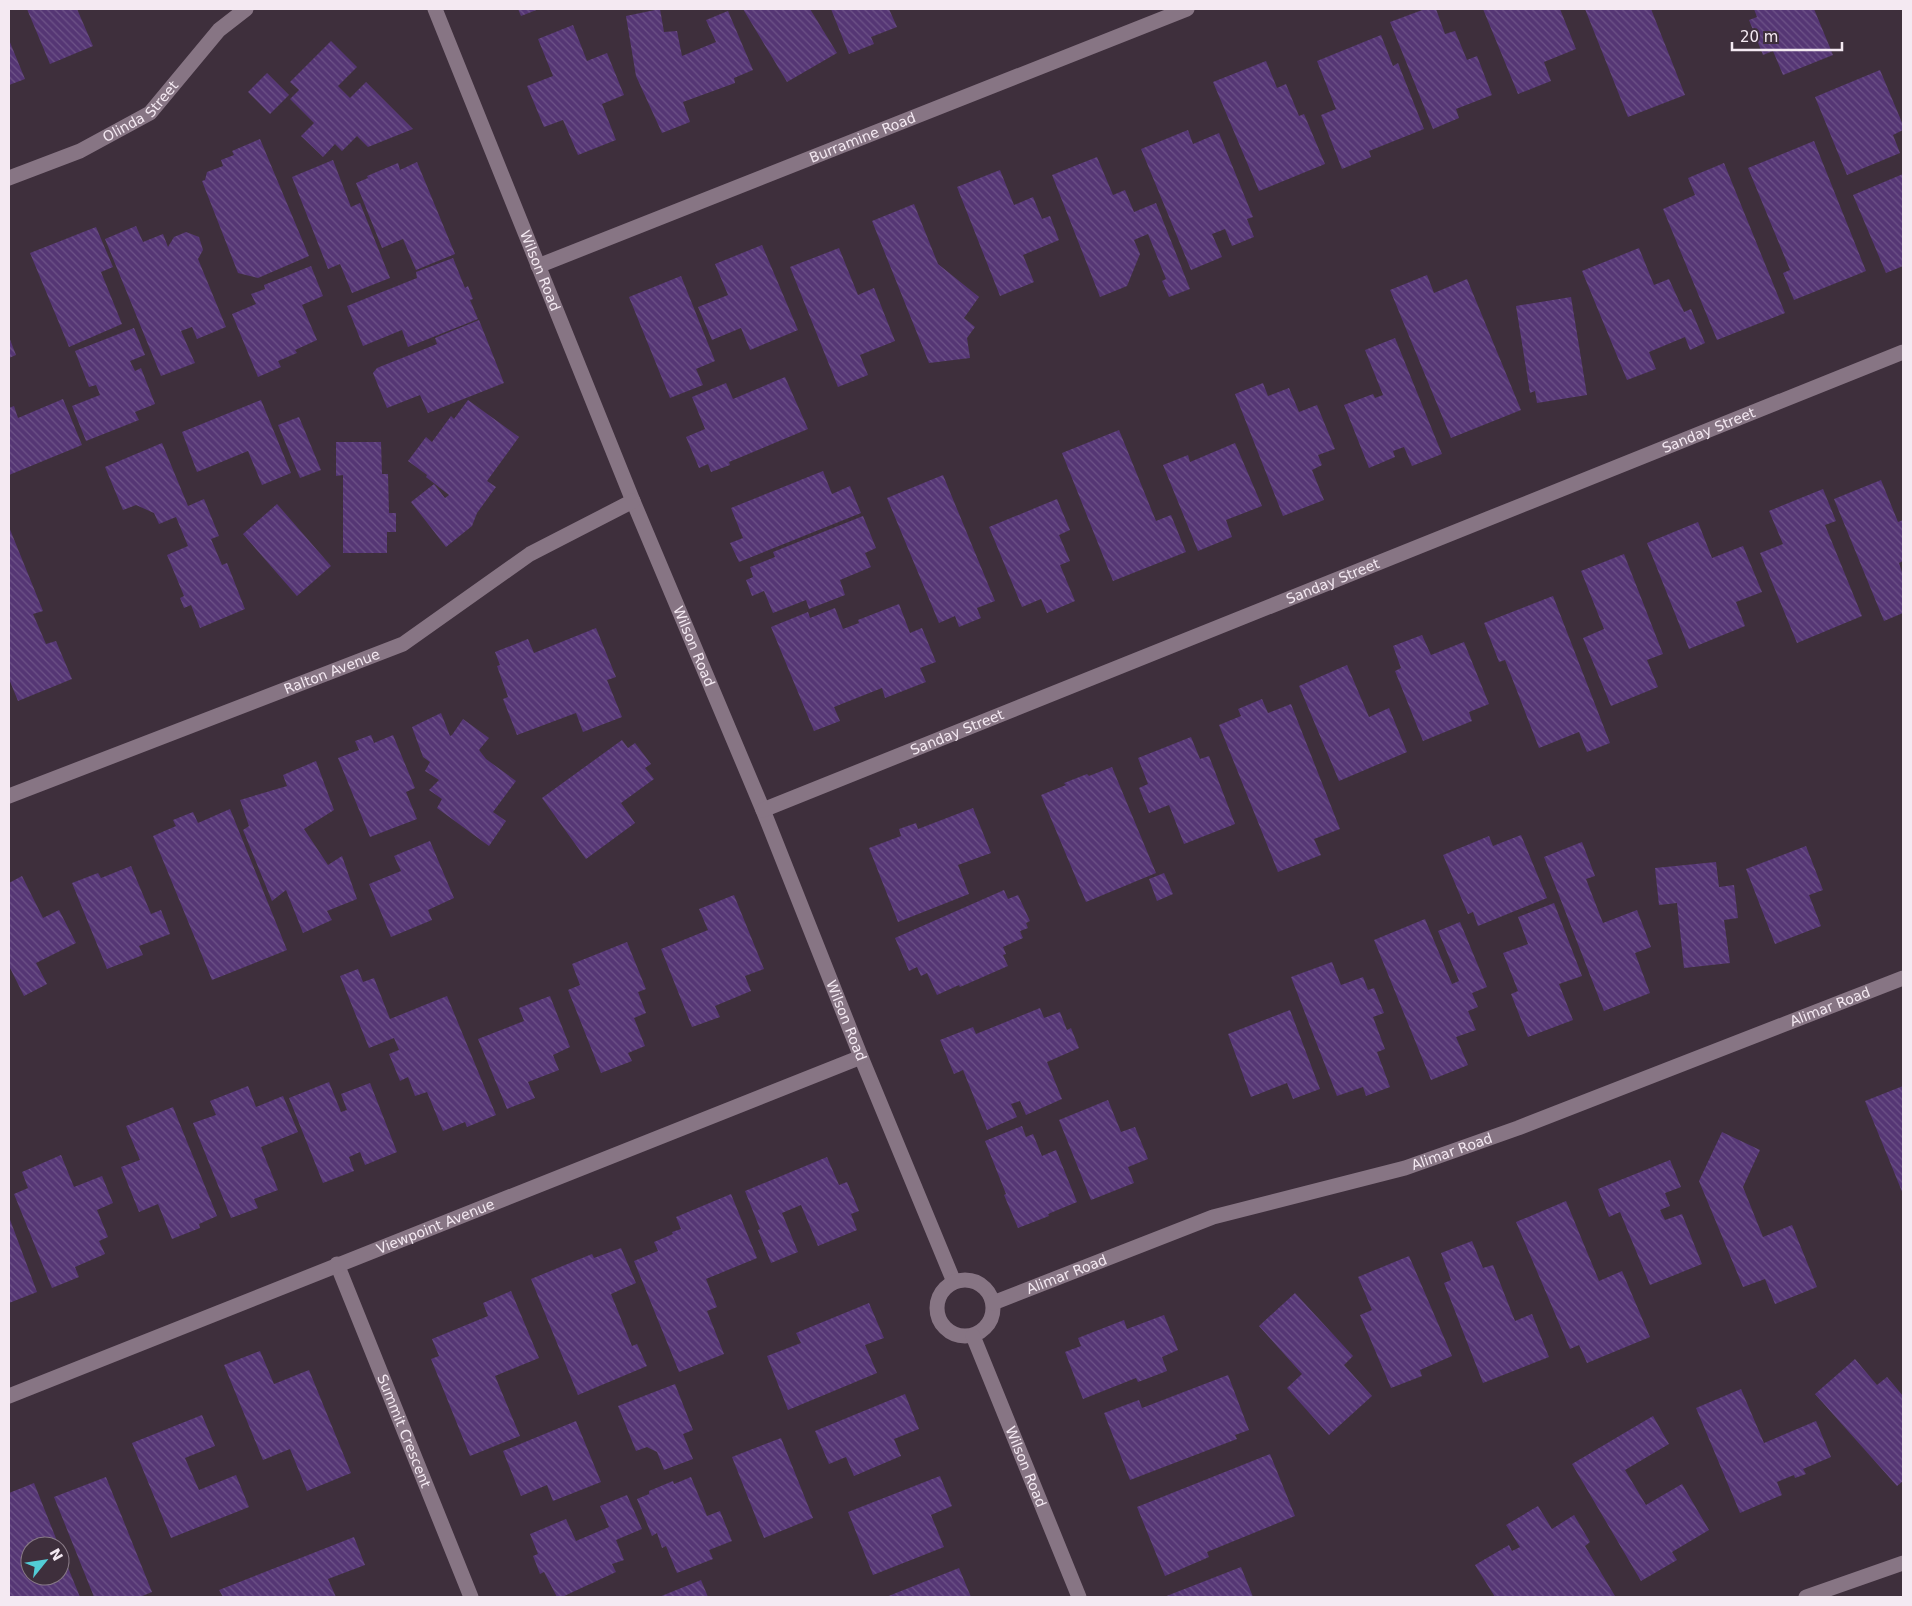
<svg xmlns="http://www.w3.org/2000/svg" width="1912" height="1606" font-family="'DejaVu Sans',sans-serif">
  <defs>
    <pattern id="building-back-hatch" width="6" height="6" patternUnits="userSpaceOnUse" patternTransform="scale(1.25)"><rect width="6" height="6" fill="#553674"/><path d="M-1 5l2 2M0 0l6 6M5-1l2 2" fill="none" stroke="#6e5388"/></pattern>
  </defs>
  <rect width="100%" height="100%" fill="#3e2f3c"/>
  <g fill="url(#building-back-hatch)">
    <path d="M27 9H77L93 46 50 64Z"/>
    <path d="M518 9H539L521 16Z"/>
    <path d="M660 9 664 32 677 31 682 56 716 42 706 20 728 11 753 70 734 78 735 83 683 102 690 122 662 133 636 76 626 16Z"/>
    <path d="M743 9H810L837 53 787 82Z"/>
    <path d="M831 9H889L897 27 871 37 874 44 849 54Z"/>
    <path d="M1425 9H1436L1445 34 1455 31 1467 60 1477 56 1492 95 1456 109 1459 118 1433 129 1390 22Z"/>
    <path d="M1483 9H1560L1576 49 1544 62 1551 81 1518 94Z"/>
    <path d="M1585 9H1651L1685 95 1628 117Z"/>
    <path d="M1754 9H1814L1833 55 1783 75 1773 51 1763 55 1749 20 1757 17Z"/>
    <path d="M573 25 587 61 607 53 624 95 602 104 616 140 578 155 563 120 544 127 527 86 553 76 538 39Z"/>
    <path d="M1381 35 1393 66 1398 63 1424 129 1369 151 1371 157 1342 169 1321 115 1336 109 1317 61Z"/>
    <path d="M9 40 25 79 9 85Z"/>
    <path d="M331 41 357 67 338 86 350 98 366 82 413 129 368 147 357 136 342 151 335 144 323 157 301 136 314 123 290 99 299 90 290 82Z"/>
    <path d="M1266 61 1277 88 1286 84 1299 116 1304 114 1325 164 1259 191 1213 82Z"/>
    <path d="M1880 70 1903 125V130L1893 135 1900 153 1847 175 1815 97Z"/>
    <path d="M267 73 289 95 270 114 248 92Z"/>
    <path d="M1188 130 1193 144 1219 133 1253 217 1247 219 1254 237 1232 246 1225 229 1212 234 1222 257 1191 270 1141 149Z"/>
    <path d="M260 139 309 256 258 278 238 273 202 181 205 180 207 172 223 166 221 160 234 155 232 151Z"/>
    <path d="M1814 141 1866 271 1794 300 1783 273 1790 270 1748 168Z"/>
    <path d="M1097 157 1113 195 1125 190 1134 212 1156 203 1190 289 1169 297 1162 281 1166 279 1148 234 1134 240 1140 254 1127 286 1100 297 1052 175Z"/>
    <path d="M333 160 351 207 360 203 390 278 352 293 340 264 328 269 292 177Z"/>
    <path d="M417 162 455 254 416 270 403 239 382 248 356 183 368 178 367 176 398 163 400 170Z"/>
    <path d="M1724 163 1785 313 1717 340 1663 209 1695 195 1688 178Z"/>
    <path d="M1000 170 1014 205 1033 197 1042 219 1050 216 1059 240 1023 255 1034 282 1000 296 957 187Z"/>
    <path d="M1903 174V266L1886 273 1853 195Z"/>
    <path d="M914 204 938 264 979 297 964 318 975 327 967 338 970 358 929 363 872 221Z"/>
    <path d="M136 226 143 242 163 234 168 247 174 237 186 232 199 237 203 250 198 259 226 327 197 339 192 327 181 331 195 363 161 376 105 239Z"/>
    <path d="M96 227 113 267 101 272 122 324 69 347 30 253Z"/>
    <path d="M762 245 798 330 750 350 741 328 712 340 698 307 728 295 715 264Z"/>
    <path d="M839 248 858 295 874 288 895 341 860 355 868 375 838 387 790 267Z"/>
    <path d="M1639 248 1654 285 1669 279 1684 312 1691 309 1705 343 1690 350 1685 337 1649 352 1656 369 1627 380 1582 271Z"/>
    <path d="M453 258 465 288 468 286 473 299 470 300 478 319 408 347 402 330 363 346 347 306 417 278 416 272Z"/>
    <path d="M311 266 323 296 302 305 317 340 295 350 297 353 278 361 281 367 258 377 232 314 256 304 251 294 265 289 264 285Z"/>
    <path d="M1427 275 1434 293 1467 279 1521 410 1451 438 1390 290Z"/>
    <path d="M681 276 715 361 696 369 703 385 670 398 629 297Z"/>
    <path d="M1571 297 1587 395 1537 403 1535 391 1530 393 1516 306Z"/>
    <path d="M479 320 504 383 428 413 420 395 387 408 373 373 377 368 437 344 435 338Z"/>
    <path d="M134 328 145 355 130 361 135 371 141 368 155 404 135 412 139 420 86 441 72 406 100 395 96 385 89 387 75 351Z"/>
    <path d="M9 337 16 355 9 358Z"/>
    <path d="M1395 338 1442 454 1412 466 1404 447 1393 451 1395 457 1369 468 1344 405 1373 394 1375 398 1383 395 1365 350Z"/>
    <path d="M785 377 808 429 729 462 730 465 711 472 708 464 699 468 686 437 705 429 692 397 726 383 733 399Z"/>
    <path d="M1263 383 1268 396 1289 388 1299 412 1317 405 1335 449 1318 455 1322 465 1312 470 1324 500 1283 516 1235 394Z"/>
    <path d="M63 399 82 445 9 475V408L14 406 18 418Z"/>
    <path d="M261 400 291 473 262 485 248 451 197 472 182 432Z"/>
    <path d="M468 400 519 437 487 481 496 487 477 513 472 526 446 547 411 502 434 484 445 498 449 495 426 477 427 475 408 461 426 437 432 442 451 416 454 419Z"/>
    <path d="M299 417 321 470 300 478 278 425Z"/>
    <path d="M1119 430 1156 521 1171 515 1186 552 1113 581 1062 453Z"/>
    <path d="M336 442H381L382 474H388L389 513H396V532H387V553H343V475L336 476Z"/>
    <path d="M162 443 188 506 204 499 219 536 211 539 222 565 227 563 245 609 200 628 191 605 184 608 180 598 184 596 167 555 188 546 176 517 159 524 154 513 136 505 123 510 105 467Z"/>
    <path d="M1235 443 1262 506 1226 520 1232 537 1198 551 1163 465 1188 455 1190 462Z"/>
    <path d="M823 471 832 494 850 486 861 513 739 562 730 543 743 538 731 508Z"/>
    <path d="M943 475 995 601 977 608 981 618 959 627 955 616 939 623 887 498Z"/>
    <path d="M1881 480 1898 522 1903 520V561L1899 563 1903 575V613L1884 621 1834 499Z"/>
    <path d="M1823 489 1836 521 1825 525 1862 616 1797 643 1760 553 1783 544 1769 511Z"/>
    <path d="M1057 499 1070 530 1059 535 1070 561 1060 565 1075 601 1047 613 1041 599 1022 607 989 527Z"/>
    <path d="M277 504 331 566 297 596 243 534Z"/>
    <path d="M863 516 876 548 865 553 871 567 840 580 845 595 809 609 806 600 773 613 764 591 752 596 746 580 753 577 750 567 775 557 773 552Z"/>
    <path d="M1698 522 1712 558 1743 546 1762 592 1736 602 1745 626 1689 649 1647 543Z"/>
    <path d="M9 527 43 611 33 614 46 644 56 641 72 679 18 701 9 679Z"/>
    <path d="M1624 554 1663 654 1647 660 1658 687 1611 706 1583 638 1604 629 1581 571Z"/>
    <path d="M1553 596 1610 743 1587 752 1579 732 1539 748 1505 660 1499 662 1484 623Z"/>
    <path d="M899 604 910 633 922 628 936 662 920 668 926 682 885 698 882 688 834 707 840 721 814 731 771 627 808 612 810 618 835 608 843 629 859 623 858 620Z"/>
    <path d="M596 628 616 677 607 680 622 717 583 732 576 713 517 735 503 699 508 697 497 666 500 665 495 652 528 639 534 653Z"/>
    <path d="M1422 635 1431 655 1464 642 1489 704 1469 712 1472 721 1423 741 1395 671 1401 668 1393 646Z"/>
    <path d="M1347 665 1369 717 1389 708 1407 752 1339 781 1299 686Z"/>
    <path d="M1262 699 1268 713 1291 704 1340 829 1314 839 1321 855 1278 872 1219 725 1241 716 1238 709Z"/>
    <path d="M441 713 450 736 452 735 463 719 489 738 479 750 486 759 516 781 493 812 506 821 489 846 437 808 442 799 429 790 439 780 425 771 430 762 423 757 412 727Z"/>
    <path d="M371 735 374 743 393 735 415 788 406 792 417 819 370 837 338 758 359 750 355 741Z"/>
    <path d="M1191 737 1200 759 1209 756 1235 824 1184 844 1169 805 1149 813 1139 788 1148 784 1138 758Z"/>
    <path d="M622 740 628 748 635 743 651 764 645 768 654 779 621 803 635 823 586 859 542 798Z"/>
    <path d="M316 761 334 810 304 829 328 865 342 856 357 899 327 911 332 920 303 933 286 890 272 901 243 830 249 826 240 800 287 786 283 775Z"/>
    <path d="M1112 767 1156 873 1086 902 1041 795 1066 785 1064 783 1087 774 1089 776Z"/>
    <path d="M973 808 991 853 958 865 969 894 898 922 869 848 901 836 899 829 916 823 918 829Z"/>
    <path d="M230 809 287 950 212 980 153 836 176 826 173 820 193 812 198 823Z"/>
    <path d="M1521 835 1547 898 1478 926 1473 912 1468 914 1443 855 1489 836 1493 846Z"/>
    <path d="M430 841 454 898 428 910 432 920 391 937 369 884 401 871 394 856Z"/>
    <path d="M1582 842 1595 876 1586 879 1603 923 1637 910 1651 947 1635 953 1650 993 1604 1011 1544 857Z"/>
    <path d="M1806 846 1823 890 1809 895 1821 926 1775 944 1746 869Z"/>
    <path d="M1716 862 1719 887 1734 885 1738 918 1724 920 1730 963 1684 968 1677 903 1659 905 1655 868Z"/>
    <path d="M131 866 151 914 161 910 170 934 139 946 143 955 107 969 72 883 98 873 101 878Z"/>
    <path d="M1164 873 1173 894 1157 901 1149 879Z"/>
    <path d="M22 876 43 918 59 910 76 943 36 963 47 984 24 996 9 966V883Z"/>
    <path d="M1004 890 1008 899 1018 895 1030 921 1026 923 1028 928 1020 931 1023 938 1003 947 1006 954 1003 955 1008 966 960 987 959 985 937 995 927 973 921 976 917 967 909 971 895 938Z"/>
    <path d="M734 895 764 969 745 976 751 991 715 1006 720 1017 692 1027 661 949 708 930 699 909Z"/>
    <path d="M1554 903 1582 976 1559 984 1573 1020 1528 1037 1511 994 1518 991 1503 953 1528 944 1518 917Z"/>
    <path d="M1425 919 1452 984 1459 981 1438 931 1460 922 1487 987 1472 993 1478 1007 1468 1011 1476 1030 1456 1037 1468 1065 1431 1080 1374 940Z"/>
    <path d="M627 942 646 989 638 992 646 1013 634 1018 645 1046 628 1053 632 1061 601 1073 568 990 580 985 572 964Z"/>
    <path d="M1332 962 1341 985 1363 977 1368 990 1374 988 1384 1013 1373 1017 1385 1049 1377 1052 1390 1087 1366 1096 1363 1087 1337 1096 1291 977Z"/>
    <path d="M358 969 363 982 374 978 390 1019 447 996 496 1115 467 1127 465 1122 443 1131 427 1092 415 1096 408 1077 400 1081 389 1054 399 1050 394 1038 369 1048 340 976Z"/>
    <path d="M550 996 570 1047 553 1055 559 1070 528 1082 535 1098 507 1109 478 1039 524 1021 519 1008Z"/>
    <path d="M1040 1008 1044 1018 1060 1012 1067 1030 1071 1028 1079 1048 1047 1062 1062 1099 1026 1115 1020 1101 1011 1104 1017 1117 987 1130 963 1070 954 1074 940 1040 973 1027 976 1034Z"/>
    <path d="M1290 1010 1320 1089 1293 1099 1287 1083 1251 1097 1228 1034Z"/>
    <path d="M329 1082 341 1112 347 1110 341 1094 370 1083 397 1152 365 1165 360 1152 349 1157 354 1171 323 1183 289 1098Z"/>
    <path d="M248 1086 256 1107 283 1096 298 1132 261 1147 278 1190 254 1199 258 1208 231 1218 193 1123 216 1115 210 1101Z"/>
    <path d="M1903 1086V1194L1865 1101Z"/>
    <path d="M1108 1100 1121 1132 1135 1127 1148 1159 1128 1167 1134 1183 1091 1200 1059 1120Z"/>
    <path d="M173 1107 217 1216 199 1224 200 1228 172 1239 158 1204 139 1212 121 1167 140 1160 126 1126Z"/>
    <path d="M1022 1126 1026 1137 1033 1134 1042 1156 1056 1150 1077 1202 1048 1214 1049 1216 1018 1228 1004 1195 1006 1194 985 1141Z"/>
    <path d="M1722 1132 1760 1150 1743 1187 1763 1237 1792 1225 1817 1287 1775 1304 1765 1279 1743 1287 1699 1181Z"/>
    <path d="M61 1155 74 1187 102 1176 113 1203 97 1210 108 1237 99 1241 105 1254 75 1267 79 1277 52 1288 14 1194 28 1188 22 1172Z"/>
    <path d="M827 1157 839 1185 847 1182 859 1211 851 1214 857 1230 818 1246 801 1205 782 1213 798 1252 771 1263 758 1230 760 1229 745 1191Z"/>
    <path d="M1670 1160 1681 1187 1665 1193 1670 1206 1660 1210 1665 1220 1682 1214 1702 1264 1650 1285 1620 1212 1609 1217 1598 1189Z"/>
    <path d="M731 1194 757 1258 706 1279 717 1307 707 1311 724 1354 679 1372 634 1261 658 1251 654 1242 673 1234 672 1232 681 1229 676 1217Z"/>
    <path d="M1566 1201 1599 1281 1622 1271 1650 1337 1587 1363 1579 1345 1570 1349 1516 1222Z"/>
    <path d="M9 1217 37 1292 9 1303Z"/>
    <path d="M1472 1241 1483 1268 1493 1265 1515 1321 1532 1314 1549 1357 1483 1383 1444 1283 1451 1280 1441 1253Z"/>
    <path d="M621 1248 636 1283 611 1294 632 1346 637 1344 647 1366 578 1395 531 1279 592 1254 594 1258Z"/>
    <path d="M1409 1256 1452 1356 1420 1370 1422 1376 1391 1388 1360 1315 1372 1310 1358 1277Z"/>
    <path d="M511 1291 539 1358 495 1376 520 1436 470 1456 431 1359 439 1356 432 1339 488 1316 483 1303Z"/>
    <path d="M1295 1293 1353 1356 1344 1365 1372 1396 1329 1435 1287 1388 1302 1374 1259 1326Z"/>
    <path d="M869 1303 884 1338 865 1345 877 1373 788 1410 767 1356 801 1343 796 1333Z"/>
    <path d="M1164 1315 1178 1350 1162 1357 1167 1371 1138 1382 1136 1378 1083 1399 1065 1352 1081 1346 1078 1338 1124 1320 1127 1329Z"/>
    <path d="M260 1351 274 1384 309 1370 351 1473 307 1491 290 1449 263 1460 224 1365Z"/>
    <path d="M1855 1359 1877 1385 1887 1377 1903 1396V1481L1897 1486 1815 1394Z"/>
    <path d="M1228 1375 1249 1430 1235 1435 1237 1439 1130 1480 1104 1413 1139 1400 1142 1408Z"/>
    <path d="M675 1384 693 1430 683 1434 693 1459 664 1470 657 1452 647 1447 636 1451 618 1406Z"/>
    <path d="M1741 1389 1764 1443 1816 1421 1831 1457 1803 1469 1806 1474 1795 1478 1794 1475 1777 1482 1782 1495 1740 1513 1696 1408Z"/>
    <path d="M905 1394 919 1429 894 1439 901 1456 854 1476 846 1457 829 1464 815 1431Z"/>
    <path d="M202 1415 215 1446 185 1458 199 1490 236 1475 249 1507 171 1538 132 1443Z"/>
    <path d="M1653 1416 1669 1444 1625 1470 1646 1505 1682 1484 1709 1530 1672 1552 1677 1560 1641 1581 1572 1464Z"/>
    <path d="M576 1421 601 1482 553 1501 547 1485 521 1496 503 1451Z"/>
    <path d="M781 1438 813 1518 764 1538 732 1457Z"/>
    <path d="M1270 1454 1295 1516 1207 1552 1209 1557 1165 1576 1137 1507Z"/>
    <path d="M940 1476 952 1506 931 1515 944 1547 873 1575 848 1512Z"/>
    <path d="M106 1477 152 1592 140 1597H94L54 1497Z"/>
    <path d="M691 1477 707 1516 720 1511 732 1541 709 1550 713 1559 677 1573 666 1546 662 1548 657 1533 652 1536 637 1499 649 1494V1491L673 1481 674 1484Z"/>
    <path d="M34 1483 59 1546H30V1576H60V1548L80 1597H9V1493Z"/>
    <path d="M627 1495 642 1529 616 1540 624 1560 612 1564 616 1572 562 1597H557L544 1572 540 1574 533 1556 538 1554 530 1534 566 1519 576 1541 609 1527 600 1506Z"/>
    <path d="M1538 1506 1552 1529 1574 1515 1590 1542 1585 1546 1615 1596 1495 1597 1475 1565 1509 1545 1512 1551 1520 1547 1506 1525Z"/>
    <path d="M354 1537 365 1565 328 1579 336 1597H223L219 1590Z"/>
    <path d="M1241 1567 1253 1597H1164Z"/>
    <path d="M959 1568 971 1597H886Z"/>
    <path d="M701 1580 708 1597H659Z"/>
  </g>
  <g fill="none" stroke-linecap="round" stroke-linejoin="round">
    <g stroke="#877584" stroke-width="15">
      <path id="s1" d="M435 9 633 501 763 810 861 1057 954 1282"/>
      <path id="s2" d="M9 178 80 151 150 113 219 30 246 9"/>
      <path id="s3" d="M538 266 1187 9"/>
      <path id="s4" d="M9 796 403 644 530 554 633 501"/>
      <path id="s5" d="M763 810 1903 352"/>
      <path id="s6" d="M337 1264 471 1597"/>
      <circle cx="965" cy="1308" r="28"/>
      <path id="s7" d="M993 1303 1213 1217 1405 1168 1518 1128 1903 978"/>
      <path id="s8" d="M973 1336 1079 1597"/>
      <path id="s9" d="M9 1396 861 1057"/>
      <path d="M1806 1597 1903 1563"/>
    </g>
  </g>
  <g text-anchor="middle" dominant-baseline="central" stroke-width="4.5" stroke-linejoin="round" paint-order="stroke">
    <g font-size="14" fill="#f4e9f2" stroke="#3e2f3c">
      <text stroke="none"><textPath href="#s2" startOffset="149">Olinda Street</textPath></text>
      <text stroke="none"><textPath href="#s3" startOffset="349">Burramine Road</textPath></text>
      <text stroke="none"><textPath href="#s1" startOffset="282">Wilson Road</textPath></text>
      <text stroke="none"><textPath href="#s5" startOffset="1019">Sanday Street</textPath></text>
      <text stroke="none"><textPath href="#s5" startOffset="614">Sanday Street</textPath></text>
      <text stroke="none"><textPath href="#s1" startOffset="688">Wilson Road</textPath></text>
      <text stroke="none"><textPath href="#s4" startOffset="346">Ralton Avenue</textPath></text>
      <text stroke="none"><textPath href="#s5" startOffset="209">Sanday Street</textPath></text>
      <text stroke="none"><textPath href="#s7" startOffset="889">Alimar Road</textPath></text>
      <text stroke="none"><textPath href="#s1" startOffset="1092">Wilson Road</textPath></text>
      <text stroke="none"><textPath href="#s7" startOffset="484">Alimar Road</textPath></text>
      <text stroke="none"><textPath href="#s9" startOffset="459">Viewpoint Avenue</textPath></text>
      <text stroke="none"><textPath href="#s7" startOffset="79">Alimar Road</textPath></text>
      <text stroke="none"><textPath href="#s6" startOffset="180">Summit Crescent</textPath></text>
      <text stroke="none"><textPath href="#s8" startOffset="141">Wilson Road</textPath></text>
    </g>
  </g>
  <rect width="1912" height="1606" fill="none" stroke="#f4e9f2" stroke-width="20"/>
  <g transform="translate(45 1561) rotate(60)"><circle r="24" fill="#3e2f3c" stroke="#877985"/>
  <path d="M0-4L9 19L0 12L-9 19Z" fill="#52ccd6"/>
  <text y="-8" font-size="14" font-weight="bold" text-anchor="middle" fill="#f4e9f2">N</text>
  </g>
  <path d="M1732 42v8h110v-8" fill="none" stroke="#f4e9f2" stroke-width="2.5"/>
  <text x="1740" y="42" font-size="15" fill="#f4e9f2" stroke="#3e2f3c" stroke-width="4" paint-order="stroke">20 m</text>
</svg>
